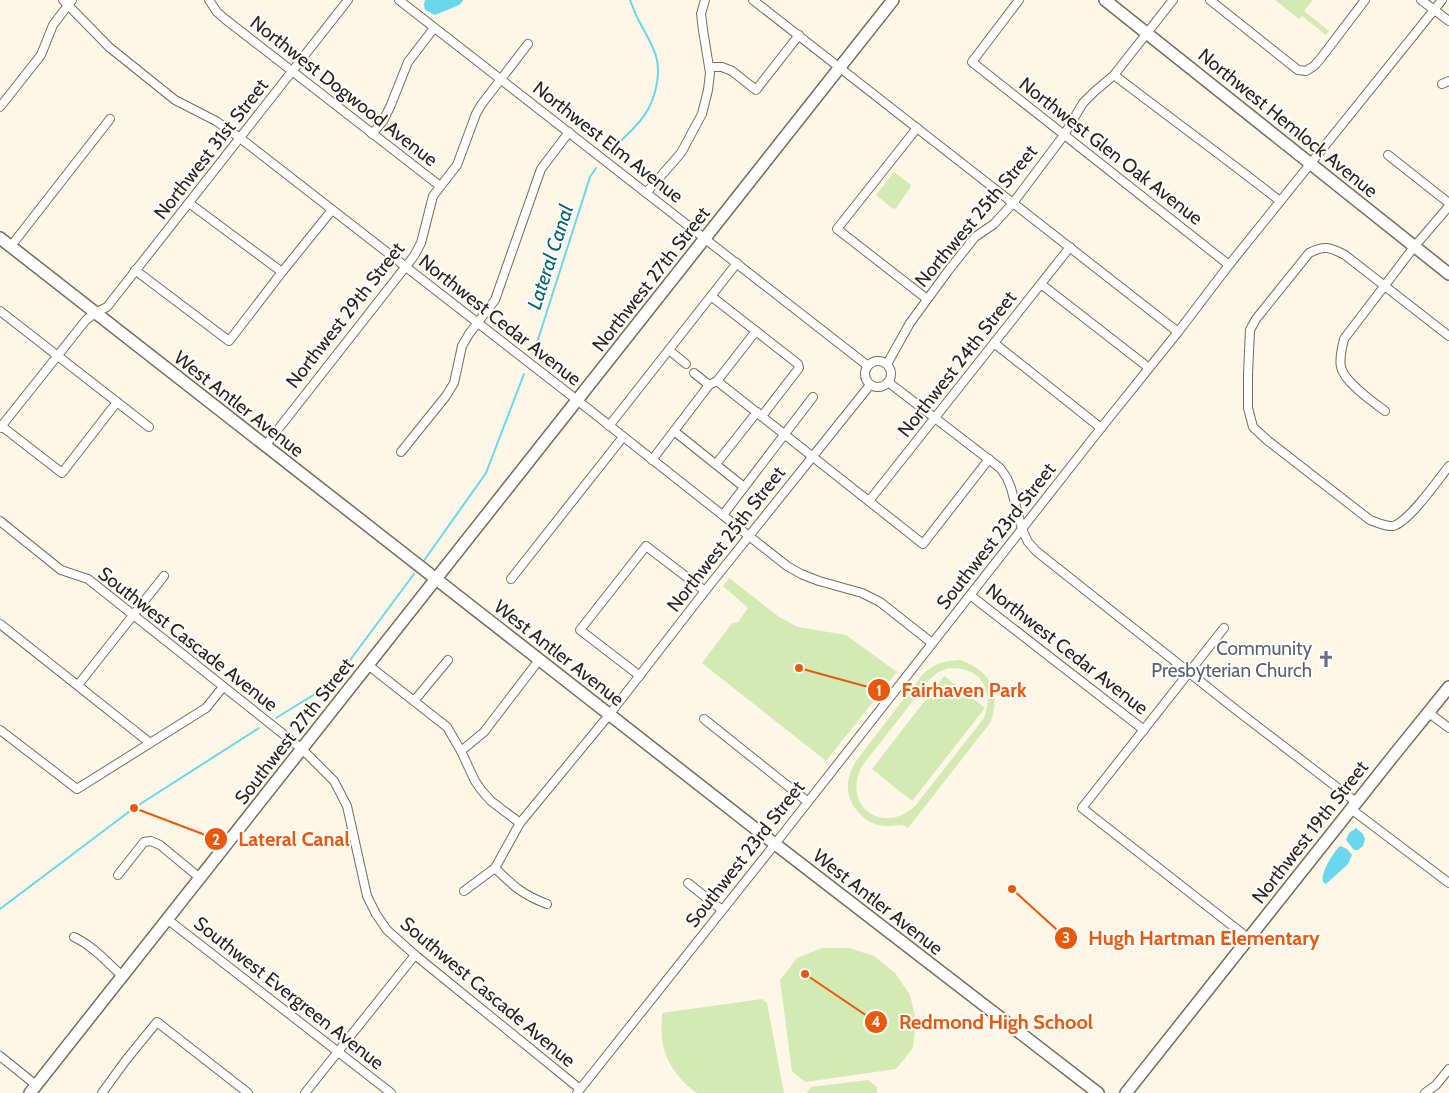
<svg xmlns="http://www.w3.org/2000/svg" width="1449" height="1093" font-family="Cabin,sans-serif">
  <rect width="100%" height="100%" fill="#fef6e7"/>
  <g fill="#d4eab5" fill-rule="evenodd">
    <path d="M1275 0H1313L1304 11 1329 31 1326 35 1302 16 1299 19Z"/>
    <path d="M894 172 911 185 910 188 896 208 893 209 876 195Z"/>
    <path d="M729 578 779 617 798 627 846 635 897 672 826 761 702 663 732 623 738 622 748 608 723 586Z"/>
    <path d="M960 660C991 671 1002 692 990 723L908 828 902 825C898 825 894 826 890 826 867 828 846 806 848 783 849 775 852 768 856 761L923 674C936 663 943 661 960 660ZM949 668C980 667 995 689 984 718L916 805C883 837 841 806 862 766L930 679 938 672Z"/>
    <path d="M944 676 985 708 912 801 872 769Z"/>
    <path d="M822 948H849L874 956 895 973 910 995 916 1021 913 1048 896 1069 805 1082 792 1071 780 980 797 958Z"/>
    <path d="M762 999 767 1003 784 1093H697C679 1081 663 1059 662 1037 661 1029 662 1021 662 1013Z"/>
    <path d="M868 1080 877 1087V1093H806L811 1087Z"/>
  </g>
  <g fill="#6bd7ed">
    <path d="M425 0H463V1L459 5 435 15 425 10 424 4Z"/>
    <path d="M1356 828 1363 834 1365 839 1363 846 1358 850H1354L1346 840 1349 833Z"/>
    <path d="M1340 846 1347 849 1352 855 1348 864 1326 884 1323 882C1320 873 1333 853 1340 846Z"/>
  </g>
  <g fill="none" stroke-linecap="round" stroke-linejoin="round">
    <g stroke="#6bd7ed" stroke-width="2">
      <path d="M611 151C620 141 631 132 640 121 654 105 662 76 656 56 652 43 645 33 639 21 635 14 633 7 630 0"/>
      <path d="M533 355 590 177 596 168"/>
      <path d="M423 562 486 473 524 374"/>
      <path d="M276 718 333 683 414 574"/>
      <path d="M0 909 134 808 259 728"/>
    </g>
    <g stroke="#786d57" stroke-width="10">
      <g id="street">
        <path d="M63 0 109 47 175 100 216 121 240 138 577 400 787 566 801 574 819 581 862 593 880 602 932 643"/>
        <path d="M209 0 217 12 225 19 440 186"/>
        <path d="M399 0 868 366"/>
        <path d="M753 0 1178 332"/>
        <path d="M1019 0 972 62 1229 265"/>
        <path d="M1210 0 1289 63 1298 70 1306 71 1314 66 1321 58 1365 0"/>
        <path d="M1421 0 1449 21"/>
        <path d="M709 67H722L732 71 756 90 799 35"/>
        <path d="M1114 75C1169 117 1225 158 1280 201"/>
        <path d="M1442 84 1449 81"/>
        <path d="M0 107 41 55 53 25 72 0"/>
        <path d="M917 128 837 229 927 299"/>
        <path d="M372 134 383 121 390 107 408 62 434 28"/>
        <path d="M1388 155 1449 203"/>
        <path d="M646 193 681 153 702 114 708 90 710 73 703 30 701 14 705 0"/>
        <path d="M189 203 282 272"/>
        <path d="M11 246 110 119"/>
        <path d="M135 270 229 341 282 272 332 210"/>
        <path d="M1041 284 1149 368"/>
        <path d="M711 296 798 364 799 368 762 416"/>
        <path d="M0 311 149 427"/>
        <path d="M1449 336 1345 255C1330 247 1324 245 1309 253L1256 319 1250 330 1248 374V408L1253 427 1267 440 1370 520C1376 522 1386 527 1393 526 1409 522 1438 480 1449 466"/>
        <path d="M994 343 1101 428"/>
        <path d="M669 350 686 364"/>
        <circle cx="878" cy="374" r="13"/>
        <path d="M887 364 910 323 948 271 975 237 994 224 1013 203 1064 135 1083 103 1094 92 1114 75 1173 0"/>
        <path d="M694 373 709 385"/>
        <path d="M717 381 923 544 989 459"/>
        <path d="M888 382 1000 468 1007 478 1011 488 1022 529 1028 542 1036 551 1235 709 1356 802"/>
        <path d="M1385 411C1373 402 1344 382 1341 367 1339 358 1342 348 1344 339L1414 247 1449 206"/>
        <path d="M0 425 62 473 117 402"/>
        <path d="M609 426 737 263"/>
        <path d="M0 428 86 320 95 313 107 307 348 0"/>
        <path d="M674 431 744 487"/>
        <path d="M265 446 414 256 421 243 433 196 457 165 476 114 481 105 528 44"/>
        <path d="M401 452 446 396 454 383 462 346 469 334 495 300 541 169 569 132"/>
        <path d="M652 460 709 385 717 381 756 331"/>
        <path d="M716 464 757 412"/>
        <path d="M869 501 1070 247"/>
        <path d="M723 515 813 397"/>
        <path d="M0 521 61 570 88 579 302 749 334 781 347 806 367 896 376 914 387 930 415 955 580 1089"/>
        <path d="M511 579 623 437"/>
        <path d="M970 595 1144 730"/>
        <path d="M0 624 150 743"/>
        <path d="M1224 628 1082 808 1248 938"/>
        <path d="M368 665 447 727 461 751 475 781 482 791 491 801 520 823"/>
        <path d="M640 676 580 630 646 546 705 591"/>
        <path d="M78 685 164 576"/>
        <path d="M414 701 448 660"/>
        <path d="M1429 713 1449 728"/>
        <path d="M704 719 808 802"/>
        <path d="M0 730 77 789 206 708 223 687"/>
        <path d="M461 751 484 732 539 660"/>
        <path d="M1351 809 1449 883"/>
        <path d="M495 868C513 886 523 895 547 904"/>
        <path d="M118 875 144 842 151 841 160 845 200 878"/>
        <path d="M688 883 722 910"/>
        <path d="M464 891 495 868 520 823 609 715 705 591 870 385"/>
        <path d="M167 919 391 1093"/>
        <path d="M74 937C93 946 106 961 122 976"/>
        <path d="M0 1056 36 1085"/>
        <path d="M102 1093 126 1060 157 1022 248 1093"/>
        <path d="M305 1093 415 955"/>
        <path d="M577 1093 775 844 1101 428 1178 332 1229 265 1442 0"/>
        <path d="M1425 1093 1436 1085 1449 1069"/>
      </g>
    </g>
    <g stroke="#786d57" stroke-width="14">
      <g id="secondary">
        <path d="M1105 0 1449 274"/>
        <path d="M0 238 775 844 1098 1093"/>
        <path d="M30 1093 893 0"/>
        <path d="M1126 1093 1394 755 1449 687"/>
      </g>
    </g>
    <use href="#street" stroke="#fff" stroke-width="8"/>
    <use href="#secondary" stroke="#fff" stroke-width="11"/>
  </g>
  <defs>
    <g id="church-bare" transform="scale(1.35)"><path d="M-1.2-6h2.4v3.5h3.3v2.4h-3.3V6h-2.4V-.1h-3.3v-2.4h3.3Z" fill="#6b7280" stroke="#fff" stroke-width="2.5" paint-order="stroke"/></g>
  </defs>
  <g fill-rule="evenodd">
    <use href="#church-bare" x="1326" y="659"/>
  </g>
  <g text-anchor="middle" dominant-baseline="central" stroke-width="4" stroke-linejoin="round" paint-order="stroke">
    <g font-size="19" fill="#2a251c" stroke="#fff">
      <text transform="translate(344 91) rotate(38)">Northwest Dogwood Avenue</text>
      <text transform="translate(1288 123) rotate(39)">Northwest Hemlock Avenue</text>
      <text transform="translate(608 142) rotate(38)">Northwest Elm Avenue</text>
      <text transform="translate(211 149) rotate(-52)">Northwest 31st Street</text>
      <text transform="translate(1111 151) rotate(38)">Northwest Glen Oak Avenue</text>
      <text transform="translate(976 216) rotate(-50)">Northwest 25th Street</text>
      <text transform="translate(651 279) rotate(-52)">Northwest 27th Street</text>
      <text transform="translate(345 315) rotate(-52)">Northwest 29th Street</text>
      <text transform="translate(500 320) rotate(38)">Northwest Cedar Avenue</text>
      <text transform="translate(957 364) rotate(-52)">Northwest 24th Street</text>
      <text transform="translate(239 404) rotate(38)">West Antler Avenue</text>
      <text transform="translate(996 536) rotate(-52)">Southwest 23rd Street</text>
      <text transform="translate(726 539) rotate(-52)">Northwest 25th Street</text>
      <text transform="translate(188 639) rotate(38)">Southwest Cascade Avenue</text>
      <text transform="translate(1067 649) rotate(38)">Northwest Cedar Avenue</text>
      <text transform="translate(559 653) rotate(38)">West Antler Avenue</text>
      <text transform="translate(294 731) rotate(-52)">Southwest 27th Street</text>
      <text transform="translate(1310 832) rotate(-52)">Northwest 19th Street</text>
      <text transform="translate(745 854) rotate(-52)">Southwest 23rd Street</text>
      <text transform="translate(878 902) rotate(38)">West Antler Avenue</text>
      <text transform="translate(488 992) rotate(40)">Southwest Cascade Avenue</text>
      <text transform="translate(289 993) rotate(38)">Southwest Evergreen Avenue</text>
    </g>
    <g font-size="19" fill="#5b616d" stroke="#fff" text-anchor="end">
      <text x="1312" y="648">Community<tspan x="1312" dy="22">Presbyterian Church</tspan></text>
    </g>
    <g font-size="20" font-style="italic" fill="#016372" stroke="#fff">
      <text transform="translate(550 257) rotate(-72)">Lateral Canal</text>
    </g>
  </g>
  <path fill="none" stroke="#e8590c" stroke-width="2" d="M799 668L879 690M134 808L216 839M1012 889L1066 938M805 974L876 1022"/>
  <g fill="#e8590c" stroke="#fff" stroke-width="2">
    <circle cx="799" cy="668" r="5"/>
    <circle cx="134" cy="808" r="5"/>
    <circle cx="1012" cy="889" r="5"/>
    <circle cx="805" cy="974" r="5"/>
    <circle cx="879" cy="690" r="12"/>
    <circle cx="216" cy="839" r="12"/>
    <circle cx="1066" cy="938" r="12"/>
    <circle cx="876" cy="1022" r="12"/>
  </g>
  <g font-size="15" text-anchor="middle" font-weight="bold" fill="#fff">
    <text x="879" y="696">1</text>
    <text x="216" y="845">2</text>
    <text x="1066" y="943">3</text>
    <text x="876" y="1027">4</text>
  </g>
  <g font-size="20" text-anchor="middle" font-weight="bold" fill="#e8590c" stroke="#fff" stroke-width="4" stroke-linejoin="round" paint-order="stroke">
    <text x="964" y="697">Fairhaven Park</text>
    <text x="294" y="846">Lateral Canal</text>
    <text x="1204" y="945">Hugh Hartman Elementary</text>
    <text x="996" y="1029">Redmond High School</text>
  </g>
</svg>
